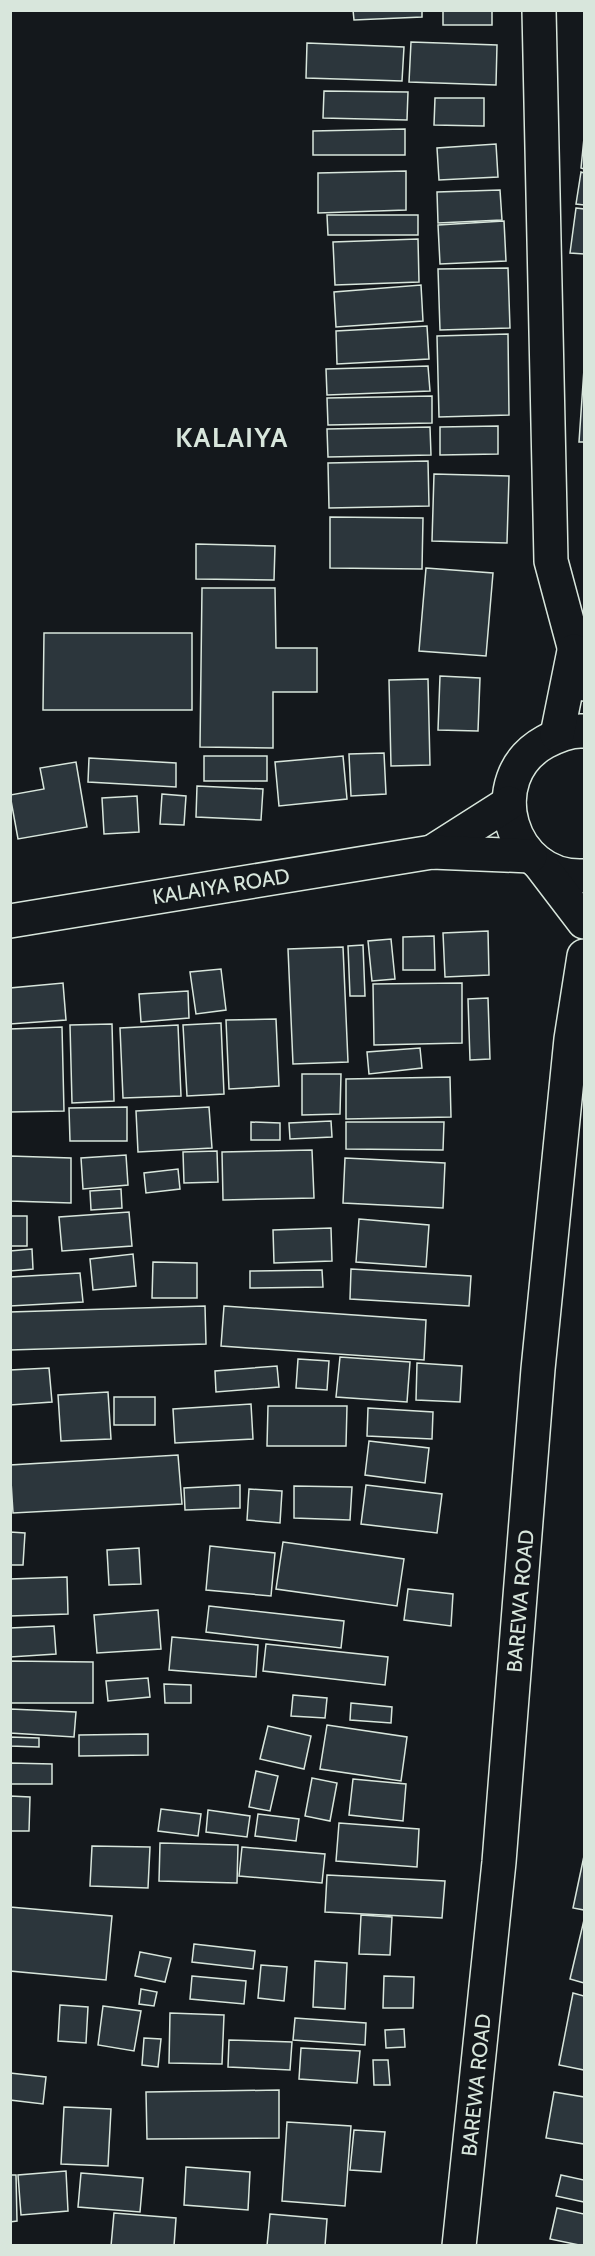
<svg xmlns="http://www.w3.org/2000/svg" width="595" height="2256" font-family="Cabin,sans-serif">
  <rect width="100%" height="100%" fill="#14181c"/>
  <g fill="#2c363c" stroke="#d8e6dc" stroke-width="1.5">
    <path d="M353 10H422V17L354 20Z"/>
    <rect x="443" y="10" width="49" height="15"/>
    <path d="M411 42 497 45 496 85 409 82Z"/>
    <path d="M307 43 404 47 402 81 306 78Z"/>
    <path d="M324 91 408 92 407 120 323 118Z"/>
    <path d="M435 98H484V126L434 125Z"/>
    <path d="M405 129V155H313V131Z"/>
    <path d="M584 138V169L581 168Z"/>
    <path d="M496 144 498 177 439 180 437 148Z"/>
    <path d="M406 171V210L318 213V173Z"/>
    <path d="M581 172 584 173V205L576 204Z"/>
    <path d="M500 190 502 220 438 223 437 192Z"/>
    <path d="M576 208 584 209V254L570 253Z"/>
    <path d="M327 215H418V235H328Z"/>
    <path d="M504 221 506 261 440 264 438 225Z"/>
    <path d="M418 239 419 282 335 285 333 242Z"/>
    <path d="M508 268 510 328 440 330 438 269Z"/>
    <path d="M421 285 423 321 336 327 334 292Z"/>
    <path d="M427 326 429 359 337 364 336 331Z"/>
    <path d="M508 334 509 415 439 417 437 336Z"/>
    <path d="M428 366 430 391 327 395 326 369Z"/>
    <path d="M584 369V442H579Z"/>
    <path d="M432 396V423L328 425 327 398Z"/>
    <path d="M498 426V454L440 455V427Z"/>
    <path d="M430 427 431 455 328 457 327 429Z"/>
    <path d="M428 461 429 506 329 508 328 463Z"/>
    <path d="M434 474 509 476 507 543 432 541Z"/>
    <path d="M330 517 423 518 422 569 330 568Z"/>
    <path d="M196 544 275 546 274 580 196 579Z"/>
    <path d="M426 568 493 573 486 656 419 651Z"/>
    <path d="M202 588H275L276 648H317V692H273V748L200 747Z"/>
    <path d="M44 633H192V710H43Z"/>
    <path d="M440 676 480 678 478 731 438 730Z"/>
    <path d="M428 679 430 765 391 766 389 680Z"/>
    <path d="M384 753 386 794 351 796 349 754Z"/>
    <rect x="204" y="756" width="63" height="25"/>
    <path d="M343 756 347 799 279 806 275 762Z"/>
    <path d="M89 758 176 763V787L88 782Z"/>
    <path d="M76 762 87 827 18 839 10 795 44 789 40 768Z"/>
    <path d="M197 786 263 789 261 820 196 817Z"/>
    <path d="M162 794 186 796 184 825 160 824Z"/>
    <path d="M137 796 139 832 104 834 102 798Z"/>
    <path d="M488 931 489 975 445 977 443 933Z"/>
    <path d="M434 936 435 970H403V937Z"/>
    <path d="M391 939 395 979 372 981 368 941Z"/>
    <path d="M363 945 365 996H350L348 946Z"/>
    <path d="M343 947 348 1062 293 1064 288 949Z"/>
    <path d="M221 969 226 1010 196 1014 190 972Z"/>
    <path d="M63 983 66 1020 10 1024V988Z"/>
    <path d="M462 983V1043L374 1045 373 984Z"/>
    <path d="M188 991 189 1018 141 1022 139 994Z"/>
    <path d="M488 998 490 1059 470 1060 468 999Z"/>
    <path d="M276 1019 279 1086 229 1089 226 1020Z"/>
    <path d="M221 1023 224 1094 187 1096 183 1025Z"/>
    <path d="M112 1024 114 1101 72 1103 70 1025Z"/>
    <path d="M178 1025 181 1096 123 1098 120 1028Z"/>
    <path d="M62 1027 64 1111 10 1112V1029Z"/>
    <path d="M420 1048 422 1068 369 1074 367 1052Z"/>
    <path d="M302 1074H341L340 1114 302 1115Z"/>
    <path d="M450 1077 451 1117 346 1119V1079Z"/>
    <path d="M127 1107V1141H70L69 1108Z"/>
    <path d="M209 1107 212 1148 138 1152 136 1111Z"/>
    <path d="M331 1121 332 1137 290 1139 289 1123Z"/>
    <path d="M251 1122 280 1123V1140H251Z"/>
    <path d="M346 1122H444L443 1150 346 1149Z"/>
    <path d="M312 1150 314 1198 223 1200 222 1152Z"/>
    <path d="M217 1151 218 1182 184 1183 183 1152Z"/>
    <path d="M126 1155 128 1185 83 1189 81 1158Z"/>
    <path d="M10 1156 71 1158V1203L10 1201Z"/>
    <path d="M345 1158 445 1163 443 1208 343 1203Z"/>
    <path d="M178 1169 180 1189 146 1193 144 1173Z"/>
    <path d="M121 1189 122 1208 91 1210 90 1191Z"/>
    <path d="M129 1212 132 1246 62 1251 59 1217Z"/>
    <rect x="10" y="1216" width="17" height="30"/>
    <path d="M359 1219 429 1225 426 1267 356 1262Z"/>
    <path d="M331 1228 332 1261 274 1263 273 1230Z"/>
    <path d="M32 1249 33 1269 10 1271V1251Z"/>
    <path d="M133 1254 136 1286 93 1290 90 1259Z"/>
    <path d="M153 1262 197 1263V1298H152Z"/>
    <path d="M351 1269 471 1276 469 1306 350 1299Z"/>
    <path d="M322 1270 323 1287 250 1288V1271Z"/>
    <path d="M80 1273 83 1302 10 1306V1277Z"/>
    <path d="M205 1306 206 1344 10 1350V1312Z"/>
    <path d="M224 1306 426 1320 424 1360 221 1346Z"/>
    <path d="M340 1357 410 1362 407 1402 336 1397Z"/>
    <path d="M298 1359 329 1361 327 1390 296 1388Z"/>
    <path d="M417 1363 462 1366 460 1402 416 1400Z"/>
    <path d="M277 1366 279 1387 216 1392 215 1371Z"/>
    <path d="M49 1368 52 1402 10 1405V1370Z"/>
    <path d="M108 1392 111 1439 61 1441 58 1395Z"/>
    <rect x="114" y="1397" width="41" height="28"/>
    <path d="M251 1404 253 1439 175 1443 173 1409Z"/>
    <path d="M268 1406H347L346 1446H267Z"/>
    <path d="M368 1408 433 1412 432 1439 367 1436Z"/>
    <path d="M369 1441 429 1448 425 1483 365 1475Z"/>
    <path d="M178 1455 182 1504 13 1513 10 1465Z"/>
    <path d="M240 1485V1508L185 1510 184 1488Z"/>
    <path d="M366 1485 442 1494 437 1533 361 1524Z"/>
    <path d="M294 1486 352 1487 350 1520 294 1518Z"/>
    <path d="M249 1489 282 1491 280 1523 247 1520Z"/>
    <path d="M10 1532 25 1533 23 1565H10Z"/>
    <path d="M283 1542 404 1559 397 1606 276 1589Z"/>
    <path d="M210 1546 275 1553 271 1596 206 1590Z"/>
    <path d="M139 1548 141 1584 109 1585 107 1550Z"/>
    <path d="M67 1577 68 1614 10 1616V1579Z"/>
    <path d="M408 1589 453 1594 451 1626 404 1620Z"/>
    <path d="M209 1606 344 1621 341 1648 206 1632Z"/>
    <path d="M158 1610 161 1649 97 1653 94 1615Z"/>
    <path d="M54 1626 56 1654 10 1657V1628Z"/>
    <path d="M172 1637 258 1645 256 1677 169 1670Z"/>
    <path d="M266 1644 388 1657 385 1685 263 1671Z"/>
    <path d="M10 1661 93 1662V1703H10Z"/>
    <path d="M148 1678 150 1697 108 1701 106 1681Z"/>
    <path d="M164 1684 191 1685V1703H165Z"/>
    <path d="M293 1695 327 1698 325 1718 291 1716Z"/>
    <path d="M351 1703 392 1707 391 1723 350 1720Z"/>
    <path d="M10 1709 76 1712 74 1737 10 1733Z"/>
    <path d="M327 1725 407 1737 401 1781 320 1769Z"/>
    <path d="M268 1726 311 1736 304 1769 260 1759Z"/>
    <path d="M148 1734V1755L79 1756V1735Z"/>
    <path d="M10 1737 39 1738V1747L10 1746Z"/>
    <path d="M10 1763 52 1764V1784H10Z"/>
    <path d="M256 1771 278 1776 270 1811 249 1807Z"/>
    <path d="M312 1778 337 1783 330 1821 305 1816Z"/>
    <path d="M353 1779 406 1784 403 1821 349 1815Z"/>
    <path d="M10 1796 30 1797 29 1831H10Z"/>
    <path d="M161 1809 201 1814 198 1836 158 1831Z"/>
    <path d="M208 1810 250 1816 247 1837 206 1832Z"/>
    <path d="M258 1814 299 1819 296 1841 255 1836Z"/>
    <path d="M339 1823 419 1829 417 1867 336 1861Z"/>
    <path d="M160 1843 238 1845 237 1883 159 1881Z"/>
    <path d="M92 1846 150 1847 148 1888 90 1886Z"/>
    <path d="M242 1847 325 1854 322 1883 239 1876Z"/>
    <path d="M584 1856V1910L573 1908Z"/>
    <path d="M327 1875 445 1881 442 1918 325 1912Z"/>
    <path d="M10 1907 112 1916 106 1980 10 1971Z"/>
    <path d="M361 1915 392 1917 390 1955 359 1954Z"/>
    <path d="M584 1920V1983L570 1979Z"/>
    <path d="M194 1944 255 1951 253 1969 192 1962Z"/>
    <path d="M140 1952 171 1958 165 1982 135 1976Z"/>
    <path d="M315 1961 347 1963 345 2009 313 2007Z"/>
    <path d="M261 1965 287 1967 284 2001 258 1998Z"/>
    <path d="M192 1976 246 1981 244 2004 190 1999Z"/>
    <path d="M384 1976 414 1977 413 2008H383Z"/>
    <path d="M141 1989 157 1992 154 2006 139 2004Z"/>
    <path d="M573 1993 584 1996V2070L559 2065Z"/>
    <path d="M60 2005 88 2007 86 2043 58 2041Z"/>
    <path d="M103 2006 141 2011 134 2051 98 2045Z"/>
    <path d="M170 2013 224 2015 222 2064 169 2063Z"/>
    <path d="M295 2018 366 2023 365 2045 293 2040Z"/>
    <path d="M404 2029 405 2047 386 2048 385 2030Z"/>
    <path d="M144 2038 161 2039 158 2067 142 2065Z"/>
    <path d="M229 2040 292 2042 290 2070 228 2067Z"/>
    <path d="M301 2048 360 2051 357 2083 299 2079Z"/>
    <path d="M373 2060H388L390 2085H374Z"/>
    <path d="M10 2073 46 2077 43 2104 10 2100Z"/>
    <path d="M279 2090V2138L147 2139 146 2092Z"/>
    <path d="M554 2092 584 2097V2144L546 2138Z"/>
    <path d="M64 2107 111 2109 108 2166 61 2164Z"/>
    <path d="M287 2122 351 2126 345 2206 282 2201Z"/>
    <path d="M354 2130 385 2132 381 2172 350 2170Z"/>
    <path d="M186 2167 250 2172 248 2210 184 2205Z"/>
    <path d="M66 2171 68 2211 21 2215 18 2175Z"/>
    <path d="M81 2173 143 2178 140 2212 78 2207Z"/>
    <path d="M10 2175H16L17 2221 10 2222Z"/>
    <path d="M561 2175 584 2180V2202L556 2196Z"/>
    <path d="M557 2208 584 2214V2246L550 2239Z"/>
    <path d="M114 2213 176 2218 174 2246H111Z"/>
    <path d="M270 2214 327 2219 325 2246H267Z"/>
  </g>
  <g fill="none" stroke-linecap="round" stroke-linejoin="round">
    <g stroke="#d8e6dc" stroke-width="36">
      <g id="major">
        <path d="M539 10 551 561 584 684"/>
        <path d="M584 731C570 730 558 735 545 742 480 778 510 880 584 876"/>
        <path d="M557 735 574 651"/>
        <path d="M432 852 509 803"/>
        <path d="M539 863 584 922"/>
        <path d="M10 921 432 852 530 856"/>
        <path d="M459 2246 499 1862 538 1369 571 1039 584 956"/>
      </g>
    </g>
    <use href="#major" stroke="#14181c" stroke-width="33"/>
  </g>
  <g text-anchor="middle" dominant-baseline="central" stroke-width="4.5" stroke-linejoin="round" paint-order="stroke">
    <g font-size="21" fill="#d8e6dc" stroke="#14181c">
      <text transform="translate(221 886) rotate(-9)">KALAIYA ROAD</text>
      <text transform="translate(520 1601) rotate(-85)">BAREWA ROAD</text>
      <text transform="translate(476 2085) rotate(-84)">BAREWA ROAD</text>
    </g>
    <g font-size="27" font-weight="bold" letter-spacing="1.5" fill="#d8e6dc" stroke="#14181c">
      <text x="232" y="437">KALAIYA</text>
    </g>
  </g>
  <rect width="595" height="2256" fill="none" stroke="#d8e6dc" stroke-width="24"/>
</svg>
